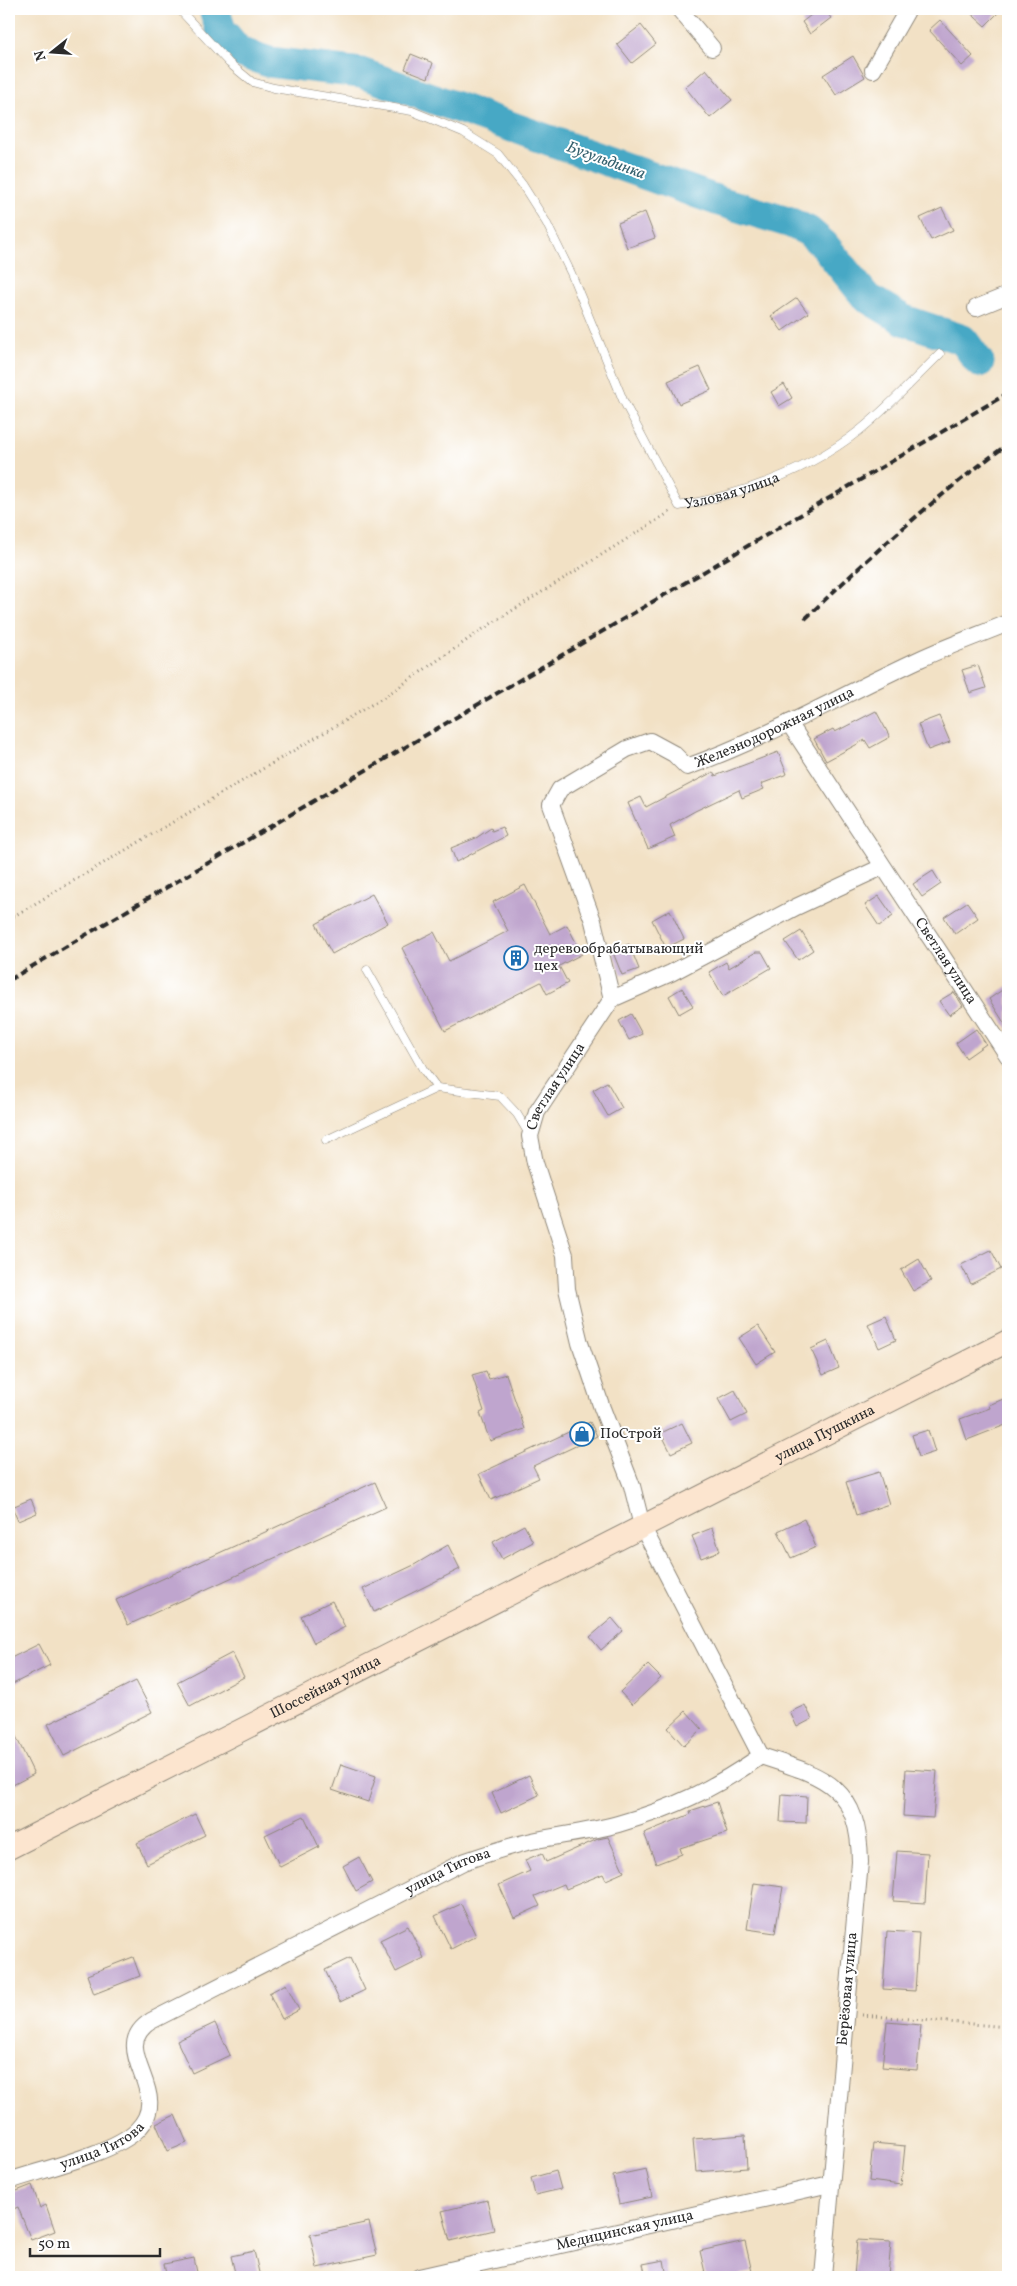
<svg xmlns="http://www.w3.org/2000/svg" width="1017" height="2286" font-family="Vollkorn,serif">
  <rect width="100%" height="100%" fill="#fff"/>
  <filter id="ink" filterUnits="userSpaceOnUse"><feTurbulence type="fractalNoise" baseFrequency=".02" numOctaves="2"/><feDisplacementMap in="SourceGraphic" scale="10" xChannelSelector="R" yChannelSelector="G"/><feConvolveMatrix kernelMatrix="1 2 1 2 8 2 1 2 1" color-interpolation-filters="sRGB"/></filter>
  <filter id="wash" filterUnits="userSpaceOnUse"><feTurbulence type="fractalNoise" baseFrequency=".0096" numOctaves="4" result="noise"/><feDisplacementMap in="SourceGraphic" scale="20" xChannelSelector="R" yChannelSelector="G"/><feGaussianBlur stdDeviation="1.12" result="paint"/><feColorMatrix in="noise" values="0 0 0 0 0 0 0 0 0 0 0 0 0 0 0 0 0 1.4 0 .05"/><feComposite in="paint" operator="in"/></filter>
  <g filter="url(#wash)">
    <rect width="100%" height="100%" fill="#f2e1c5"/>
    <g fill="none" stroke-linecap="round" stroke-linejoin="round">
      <path stroke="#46a8c5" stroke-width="31" d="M214 9 221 30 239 52 269 62 361 73 719 201 791 223 808 231 824 245 866 297 904 320 963 340 979 362"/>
    </g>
    <g id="blocks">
      <g fill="#bfa5ce">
        <path d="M819 9H824L831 18 810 34 802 22Z"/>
        <path d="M966 9H1002L985 26Z"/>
        <path d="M940 20 973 56 962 66 929 30Z"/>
        <path d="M641 25 656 44 632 63 617 44Z"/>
        <path d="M411 54 433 63 428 78 405 69Z"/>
        <path d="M853 56 865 77 836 95 823 75Z"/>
        <path d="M706 69 732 100 710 118 685 87Z"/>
        <path d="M942 208 953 230 931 240 920 218Z"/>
        <path d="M645 212 655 238 627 248 618 223Z"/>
        <path d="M797 298 808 313 782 331 771 316Z"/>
        <path d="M700 367 711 390 679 404 668 381Z"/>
        <path d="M784 384 792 398 779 406 771 392Z"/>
        <path d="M978 665 986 688 970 693 962 670Z"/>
        <path d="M876 711 890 737 870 748 865 740 826 761 814 739 833 729 835 732Z"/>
        <path d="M939 716 950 742 928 750 918 724Z"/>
        <path d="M778 752 787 774 761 784 764 789 742 798 739 790 695 811 670 825 675 837 648 849 628 803 641 797 646 807 713 772 715 776Z"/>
        <path d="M502 827 506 836 456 862 451 848 476 838 491 828 492 831Z"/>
        <path d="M933 871 941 884 922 897 913 884Z"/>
        <path d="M525 885 550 934 567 925 582 954 559 966 568 983 547 994 541 982 445 1031 402 948 434 932 449 961 508 931 493 902Z"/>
        <path d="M372 894 388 923 332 954 316 924Z"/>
        <path d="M879 896 893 916 879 926 865 905Z"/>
        <path d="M967 902 978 918 955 934 944 917Z"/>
        <path d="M670 910 684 939 666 948 652 920Z"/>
        <path d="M801 931 813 950 798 960 785 941Z"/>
        <path d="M629 944 639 969 622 975 612 950Z"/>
        <path d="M756 952H762L771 968 723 996 709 972 726 962 729 968Z"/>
        <path d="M1008 986V1029L989 999Z"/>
        <path d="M682 988 693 1006 679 1014 669 996Z"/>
        <path d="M954 992 963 1006 949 1015 939 1001Z"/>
        <path d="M631 1014 642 1034 629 1040 619 1021Z"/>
        <path d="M976 1029 986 1044 966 1058 956 1043Z"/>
        <path d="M607 1082 622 1108 608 1116 593 1090Z"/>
        <path d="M991 1250 1001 1269 971 1284 961 1265Z"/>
        <path d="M919 1259 931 1281 913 1291 901 1270Z"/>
        <path d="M886 1316 896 1340 879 1348 868 1324Z"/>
        <path d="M758 1326 775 1352 756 1364 739 1338Z"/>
        <path d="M828 1341 839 1368 823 1375 811 1349Z"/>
        <path d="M486 1371 489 1379 506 1374 525 1429 490 1441 480 1413 484 1411 472 1375Z"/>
        <path d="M735 1390 747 1414 731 1422 718 1399Z"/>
        <path d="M1008 1397V1424L967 1440 960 1419 990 1408 989 1405Z"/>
        <path d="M590 1422 597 1436 533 1466 539 1478 491 1500 479 1474Z"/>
        <path d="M682 1423 692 1443 671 1453 661 1433Z"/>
        <path d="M928 1430 935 1452 919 1457 912 1435Z"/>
        <path d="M879 1472 889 1504 856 1515 846 1482Z"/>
        <path d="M375 1482 386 1507 128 1625 116 1600Z"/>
        <path d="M31 1499 37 1513 18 1521 12 1507Z"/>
        <path d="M804 1519 816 1547 791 1558 778 1531Z"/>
        <path d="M524 1525 533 1542 502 1559 493 1542Z"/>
        <path d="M712 1528 720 1551 701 1558 692 1536Z"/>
        <path d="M448 1545 460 1569 374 1612 363 1589 414 1565Z"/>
        <path d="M332 1601 345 1627 314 1643 301 1616Z"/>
        <path d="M612 1618 623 1631 601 1650 590 1637Z"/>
        <path d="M39 1644 50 1665 9 1686V1659Z"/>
        <path d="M232 1653 244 1677 190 1706 177 1682Z"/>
        <path d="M648 1665 661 1678 632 1705 620 1692Z"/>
        <path d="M136 1681 152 1712 64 1756 48 1724Z"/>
        <path d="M805 1705 812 1719 797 1727 790 1712Z"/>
        <path d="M686 1711 702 1729 684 1746 668 1728Z"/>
        <path d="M9 1722 34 1774 9 1787Z"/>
        <path d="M341 1764 376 1776 368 1802 332 1790Z"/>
        <path d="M906 1769 937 1771 933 1818 903 1816Z"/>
        <path d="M529 1775 539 1795 501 1813 492 1793Z"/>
        <path d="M782 1794 807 1796 806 1823 780 1822Z"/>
        <path d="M717 1802 727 1833 680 1848 682 1854 656 1864 644 1833 691 1814 690 1811Z"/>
        <path d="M195 1814 205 1835 147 1864 137 1843Z"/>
        <path d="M304 1816 319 1847 280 1867 265 1835Z"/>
        <path d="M608 1837 624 1872 606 1880 603 1874 566 1889 564 1884 535 1896 540 1906 514 1918 499 1885 530 1871 525 1860 542 1853 546 1862 598 1839Z"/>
        <path d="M897 1851 928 1853 925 1903 893 1901Z"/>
        <path d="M359 1857 372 1882 356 1891 343 1866Z"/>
        <path d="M754 1883 783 1887 775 1933 747 1929Z"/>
        <path d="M461 1904 476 1936 451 1949 435 1916Z"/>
        <path d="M408 1926 424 1958 396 1972 380 1940Z"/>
        <path d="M887 1931 919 1933 915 1991 883 1989Z"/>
        <path d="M133 1957 140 1976 94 1994 87 1975Z"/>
        <path d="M350 1958 365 1990 340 2002 325 1970Z"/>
        <path d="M286 1984 299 2010 282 2019 269 1993Z"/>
        <path d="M887 2022 921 2025 917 2070 882 2067Z"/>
        <path d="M215 2023 230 2055 192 2073 177 2041Z"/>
        <path d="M175 2115 187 2143 168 2151 156 2124Z"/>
        <path d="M745 2135 747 2168 696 2172 693 2139Z"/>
        <path d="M873 2143 905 2146 901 2185 869 2181Z"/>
        <path d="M646 2169 652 2197 619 2204 613 2176Z"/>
        <path d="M556 2171 561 2189 535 2195 531 2178Z"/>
        <path d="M32 2185 40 2208 46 2205 55 2231 31 2240 18 2207 11 2210 9 2194Z"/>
        <path d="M487 2200 494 2230 450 2241 442 2211Z"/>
        <path d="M369 2222 377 2255 317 2268 310 2235Z"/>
        <path d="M857 2240 891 2242 888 2277H854Z"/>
        <path d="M745 2241 752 2272 729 2277H706L700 2251Z"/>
        <path d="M254 2251 260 2277H236L231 2256Z"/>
        <path d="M194 2258 198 2277H167L164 2264Z"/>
        <path d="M664 2260 667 2277H646L643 2264Z"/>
      </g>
    </g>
  </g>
  <g filter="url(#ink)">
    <use href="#blocks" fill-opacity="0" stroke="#8e8678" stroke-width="1"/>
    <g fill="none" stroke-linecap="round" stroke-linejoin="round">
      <g stroke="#8e8678" stroke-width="9">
        <g id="lane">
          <path id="s1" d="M179 9 229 63 252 82 274 88 412 111 463 132 498 154 522 184 546 222 571 273 623 400 679 506C744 494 808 471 860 430 889 407 914 379 940 354"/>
          <path d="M367 970 423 1069 437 1088 500 1096 517 1114 529 1134"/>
          <path d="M326 1140 437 1088"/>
        </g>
      </g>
      <g stroke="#8e8678" stroke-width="18">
        <g id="street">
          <path d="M679 9 712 48"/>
          <path d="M873 70 908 9"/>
          <path d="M976 308 1008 295"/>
          <path id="s2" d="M789 723 1008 1056"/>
          <path id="s3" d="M612 999 593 921 551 805 560 789 627 749 650 741 674 754 687 767C767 738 842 695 920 659 948 646 979 635 1008 623"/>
          <path d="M761 1756C826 1777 859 1786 860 1862L823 2277"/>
          <path id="s4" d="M9 2181C41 2170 114 2153 137 2130 176 2092 105 2050 151 2021L463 1862C486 1854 509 1846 532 1841 561 1835 590 1832 618 1824 674 1808 713 1789 761 1756L642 1526 632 1486 602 1408 580 1343 567 1289 565 1255 535 1163 530 1136 537 1112 612 999 671 973 796 907 882 867"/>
          <path id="s5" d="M419 2277 830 2184"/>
        </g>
      </g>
      <g stroke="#8e8678" stroke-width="24">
        <g id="secondary">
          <path id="s6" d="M9 1848 1008 1341"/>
        </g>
      </g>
      <g stroke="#8e8678" stroke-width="3" stroke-dasharray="1 4" stroke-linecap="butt">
        <path d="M9 919 386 696 486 627 670 512"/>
        <path d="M862 2015 1008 2027"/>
      </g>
      <use href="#lane" stroke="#fff" stroke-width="8"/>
      <use href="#street" stroke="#fff" stroke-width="16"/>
      <use href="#secondary" stroke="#fce5cf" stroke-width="22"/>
      <g stroke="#2b2b2b" stroke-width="4" stroke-dasharray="8 4" stroke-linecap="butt">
        <path d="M805 619C869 557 936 496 1008 444"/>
        <path d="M9 980 1008 393"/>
      </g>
    </g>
  </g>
  <defs>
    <g id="building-ring" transform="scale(1.25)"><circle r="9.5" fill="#fff" stroke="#1f6fb2" stroke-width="1.5"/><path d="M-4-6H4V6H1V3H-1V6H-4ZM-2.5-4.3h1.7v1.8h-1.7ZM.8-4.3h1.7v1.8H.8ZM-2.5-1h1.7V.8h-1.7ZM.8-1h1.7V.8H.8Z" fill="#1f6fb2"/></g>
    <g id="shop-ring" transform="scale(1.25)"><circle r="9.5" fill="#fff" stroke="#1f6fb2" stroke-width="1.5"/><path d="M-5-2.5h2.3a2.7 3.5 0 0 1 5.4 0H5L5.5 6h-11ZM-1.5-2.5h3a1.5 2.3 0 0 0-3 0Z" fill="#1f6fb2"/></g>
  </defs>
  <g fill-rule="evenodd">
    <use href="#building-ring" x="516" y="958"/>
    <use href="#shop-ring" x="582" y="1434"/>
  </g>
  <g text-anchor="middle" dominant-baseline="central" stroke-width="4" stroke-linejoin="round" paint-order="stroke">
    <g font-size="15" fill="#2b2b2b" stroke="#fff">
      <text stroke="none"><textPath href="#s1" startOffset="815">Узловая улица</textPath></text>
      <text stroke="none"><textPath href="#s3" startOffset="466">Железнодорожная улица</textPath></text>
      <text stroke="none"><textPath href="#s2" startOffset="285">Светлая улица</textPath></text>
      <text stroke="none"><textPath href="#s4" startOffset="1651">Светлая улица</textPath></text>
      <text stroke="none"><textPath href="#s6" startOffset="915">улица Пушкина</textPath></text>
      <text stroke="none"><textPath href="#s6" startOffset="355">Шоссейная улица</textPath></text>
      <text stroke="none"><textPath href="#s4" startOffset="592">улица Титова</textPath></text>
      <text transform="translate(848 1989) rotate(-85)">Берёзовая улица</text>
      <text stroke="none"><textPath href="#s4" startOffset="100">улица Титова</textPath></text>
      <text stroke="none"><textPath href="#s5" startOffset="211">Медицинская улица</textPath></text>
    </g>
    <g font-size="15" fill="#2b2b2b" stroke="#fff" text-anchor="start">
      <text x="534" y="949">деревообрабатывающий<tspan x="534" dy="17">цех</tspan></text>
      <text x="600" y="1434">ПоСтрой</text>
    </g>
    <g font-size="16" font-style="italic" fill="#376370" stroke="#fff">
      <text transform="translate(606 161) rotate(20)">Бугульдинка</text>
    </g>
  </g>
  <rect width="1017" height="2286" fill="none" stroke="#fff" stroke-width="30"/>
  <g transform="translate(52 52) rotate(253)" stroke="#ffffff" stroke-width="4" paint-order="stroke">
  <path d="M0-4L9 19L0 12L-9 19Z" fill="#2b2b2b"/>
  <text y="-8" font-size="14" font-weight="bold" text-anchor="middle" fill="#2b2b2b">N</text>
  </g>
  <path d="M30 2248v8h130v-8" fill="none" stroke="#2b2b2b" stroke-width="2.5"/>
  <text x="38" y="2248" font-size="15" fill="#2b2b2b" stroke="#ffffff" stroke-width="4" paint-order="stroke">50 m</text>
</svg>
